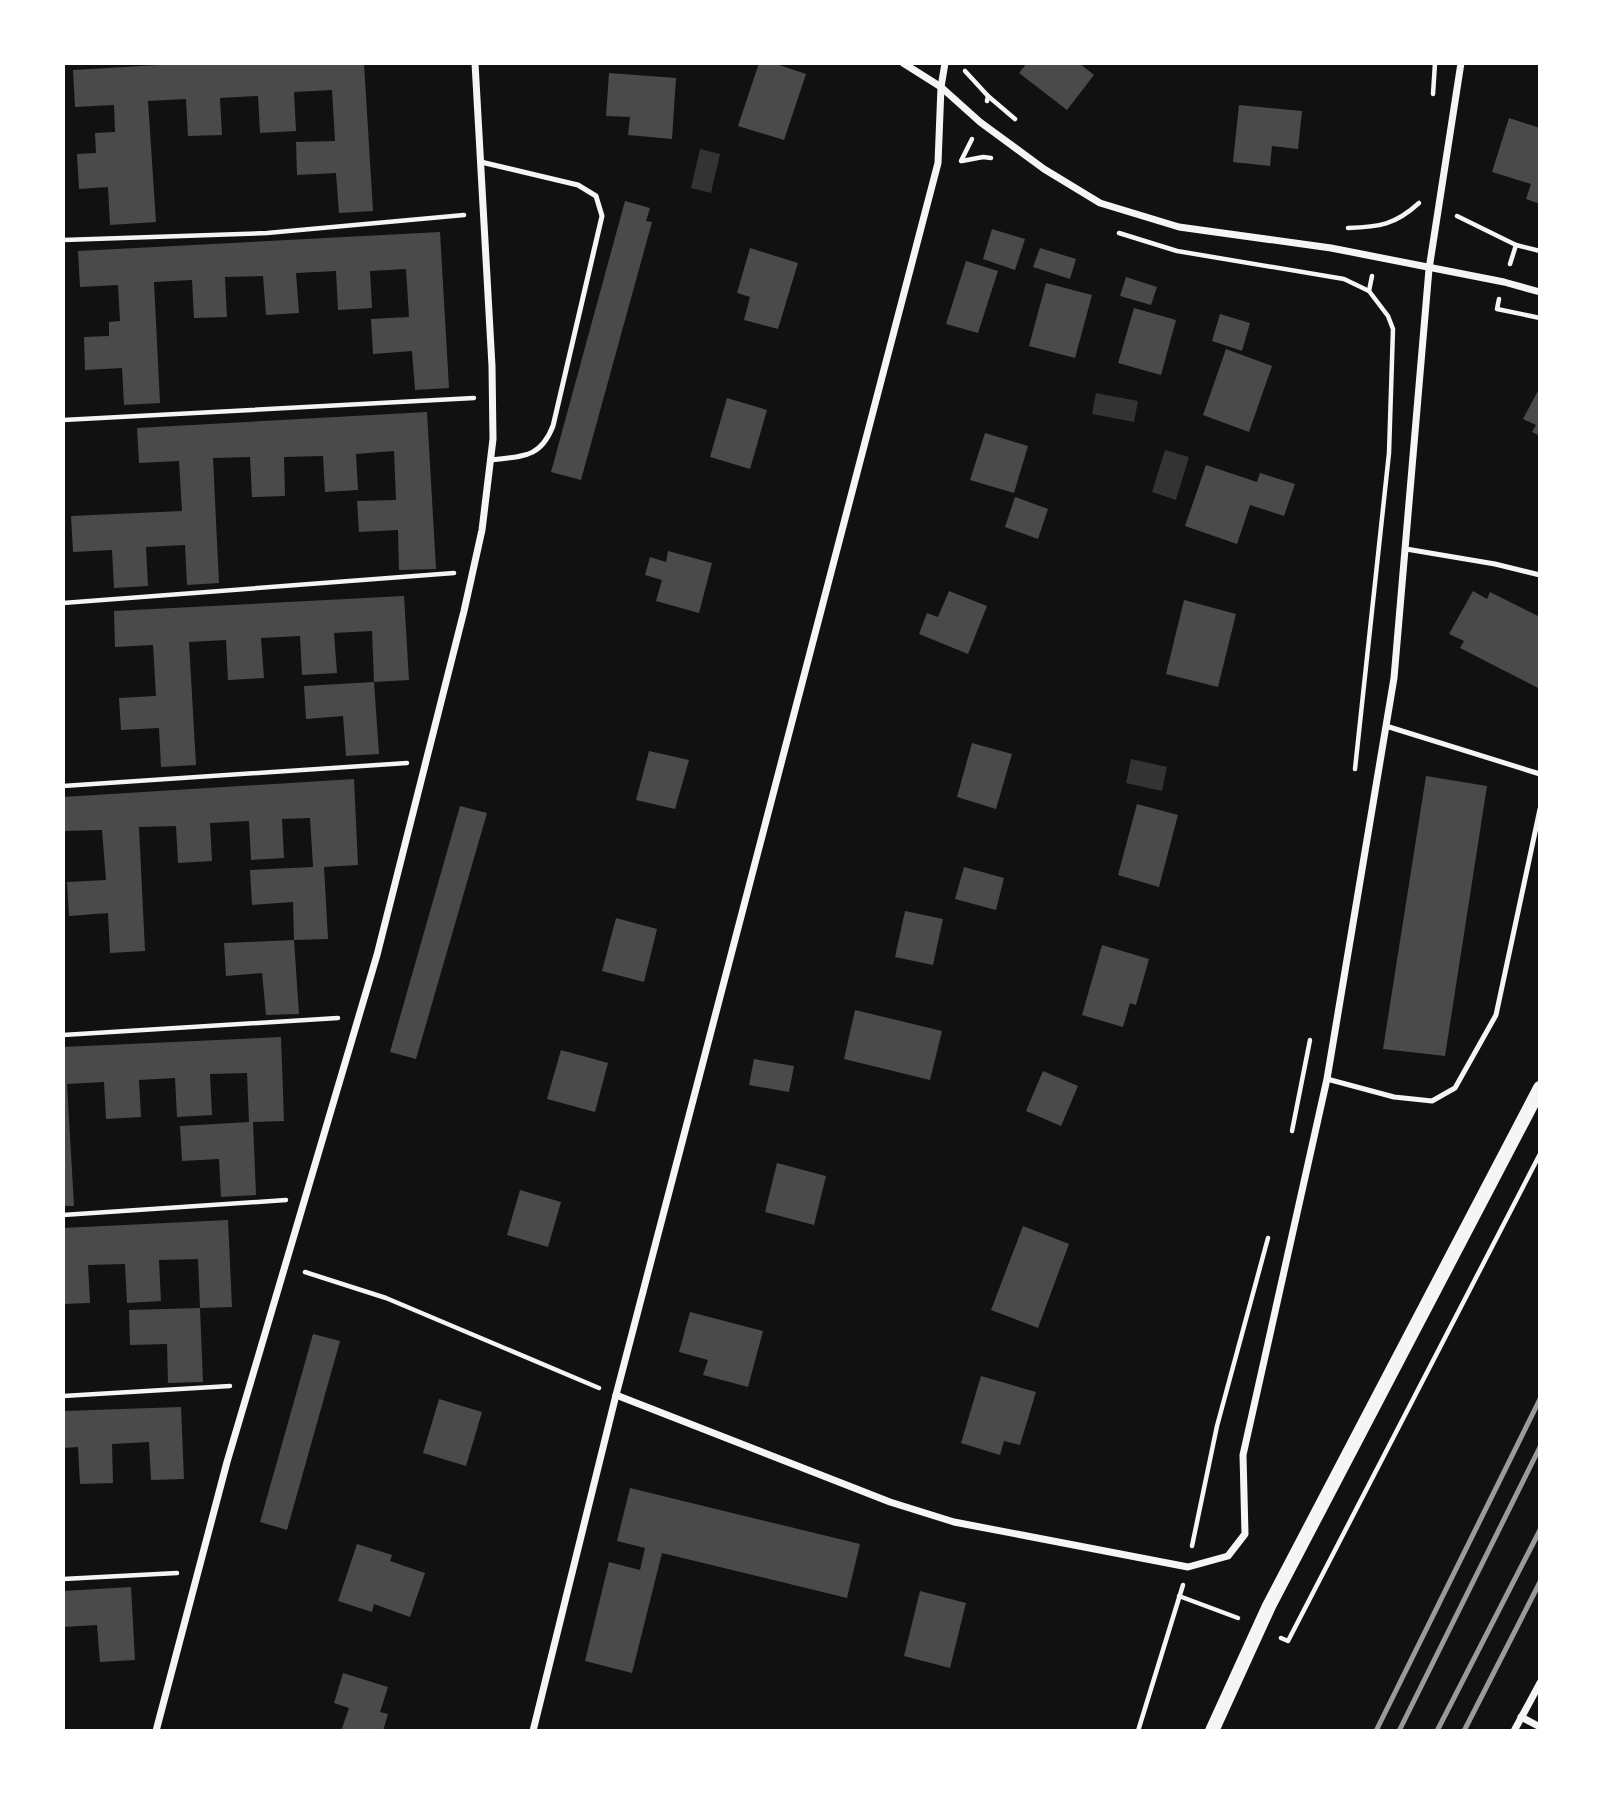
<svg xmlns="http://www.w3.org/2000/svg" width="1603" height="1794" font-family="Signika,sans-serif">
  <rect width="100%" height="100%" fill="#111"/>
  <g fill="#333">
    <path d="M700 149 720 154 711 193 691 188Z"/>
    <path d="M1096 393 1138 401 1134 422 1092 414Z"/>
    <path d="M1165 450 1189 457 1176 500 1152 492Z"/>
    <path d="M1131 759 1167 767 1162 791 1126 783Z"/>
  </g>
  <g fill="#4a4a4a">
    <path d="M194 63H364L373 211 339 213 336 173 297 175 296 142 335 141 332 90 294 92 296 131 260 133 258 96 220 98 222 135 188 136 186 99 148 101 156 222 110 225 108 187 79 189 77 154 96 153 95 133 115 132 114 105 75 107 73 70Z"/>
    <path d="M759 63H773L806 74 784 140 738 126Z"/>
    <path d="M1027 63H1079L1094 75 1067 110 1019 73Z"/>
    <path d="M609 73 676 78 672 139 628 135 630 117 606 116Z"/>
    <path d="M1239 105 1302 111 1298 149 1272 146 1270 166 1233 162Z"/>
    <path d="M1509 118 1540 128V204L1526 199 1531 184 1492 172Z"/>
    <path d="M625 201 650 208 646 221 652 222 581 480 551 472Z"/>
    <path d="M992 229 1025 239 1015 270 983 259Z"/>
    <path d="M440 232 449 388 415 390 412 351 373 354 371 319 409 317 406 269 370 271 372 308 338 310 336 271 296 273 299 313 266 315 263 276 225 277 227 317 194 318 192 280 154 282 160 403 124 405 122 368 85 370 84 337 109 336V322L120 321 118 285 80 287 78 251Z"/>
    <path d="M750 248 798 263 778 329 744 320 750 297 737 293Z"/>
    <path d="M1040 248 1076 259 1070 279 1033 267Z"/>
    <path d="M966 261 998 271 978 333 946 324Z"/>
    <path d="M1126 277 1157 287 1151 305 1120 296Z"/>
    <path d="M1046 283 1092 295 1075 358 1029 346Z"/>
    <path d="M1134 308 1176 320 1161 375 1118 363Z"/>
    <path d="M1220 314 1250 323 1242 351 1212 341Z"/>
    <path d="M1226 349 1272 366 1249 432 1203 415Z"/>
    <path d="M1540 387V436L1532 432 1536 425 1523 419Z"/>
    <path d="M727 398 767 410 750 469 710 457Z"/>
    <path d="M427 412 436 569 399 570 398 530 359 532 357 501 396 500 394 451 356 454 358 490 325 492 323 456 284 457 285 496 252 497 250 457 213 458 219 583 187 585 185 545 146 547 148 586 114 588 112 550 73 552 71 516 182 511 179 461 139 463 137 428Z"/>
    <path d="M985 433 1028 446 1014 493 970 480Z"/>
    <path d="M1206 465 1257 482 1260 473 1295 484 1284 516 1250 505 1237 544 1185 526Z"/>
    <path d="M1015 497 1048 509 1038 539 1005 527Z"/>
    <path d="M668 551 712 563 699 613 656 601 662 580 645 575 650 557 666 562Z"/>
    <path d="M949 591 987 606 968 654 919 634 927 613 938 617Z"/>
    <path d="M1473 591 1487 599 1490 592 1540 617V689L1460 648 1464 641 1449 634Z"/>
    <path d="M404 596 409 680 374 682 379 754 346 756 343 716 306 719 304 686 374 682 372 631 334 633 337 673 302 675 300 636 261 638 264 678 228 680 226 640 189 642 196 765 161 767 159 728 121 730 119 698 156 696 153 645 115 647 114 611Z"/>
    <path d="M1184 600 1236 614 1218 687 1166 674Z"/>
    <path d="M972 743 1012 754 996 809 957 797Z"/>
    <path d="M649 751 689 760 675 809 636 800Z"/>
    <path d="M1426 776 1487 786 1445 1056 1383 1049Z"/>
    <path d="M354 779 358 865 324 867 328 939 294 940 293 902 252 905 250 870 313 867 310 818 282 819 284 858 251 860 249 821 210 823 212 861 178 863 176 826 139 827 145 951 110 953 108 913 69 916 67 882 106 880 102 830 64 831 63 797Z"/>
    <path d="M1137 804 1178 815 1159 887 1118 875Z"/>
    <path d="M460 806 487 813 416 1059 390 1052Z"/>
    <path d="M964 867 1004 878 996 910 955 899Z"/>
    <path d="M905 911 943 919 933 965 895 957Z"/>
    <path d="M616 918 657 929 644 982 602 971Z"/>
    <path d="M294 940 299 1014 266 1015 262 973 226 976 224 943Z"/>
    <path d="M1102 945 1149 959 1136 1005 1130 1003 1123 1027 1082 1015Z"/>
    <path d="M855 1010 942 1031 930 1080 844 1059Z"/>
    <path d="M281 1037 284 1121 253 1122 256 1195 221 1197 219 1159 182 1161 180 1126 249 1122 247 1073 210 1074 212 1115 177 1117 175 1078 139 1080 141 1117 106 1119 104 1082 67 1084 74 1206H63V1047Z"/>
    <path d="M561 1050 608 1063 595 1112 547 1099Z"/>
    <path d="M754 1059 794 1066 789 1092 749 1085Z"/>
    <path d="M1043 1071 1078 1086 1061 1126 1026 1111Z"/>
    <path d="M777 1163 826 1176 814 1225 765 1212Z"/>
    <path d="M520 1190 561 1202 548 1247 507 1235Z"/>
    <path d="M228 1220 232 1307 200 1308 203 1382 168 1383 167 1344 130 1345 129 1310 200 1308 198 1259 159 1260 161 1301 127 1303 125 1264 88 1265 90 1303 63 1304V1228Z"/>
    <path d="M1023 1226 1069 1244 1038 1328 991 1310Z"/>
    <path d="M690 1312 763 1331 748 1387 703 1375 708 1360 679 1352Z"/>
    <path d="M313 1334 340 1341 287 1530 260 1522Z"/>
    <path d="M981 1376 1036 1392 1020 1445 1004 1441 1000 1455 961 1443Z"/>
    <path d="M439 1399 482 1412 466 1466 423 1453Z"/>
    <path d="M181 1407 184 1479 151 1480 149 1442 112 1444 113 1483 80 1484 78 1447 63 1448V1411Z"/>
    <path d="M630 1488 860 1544 847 1598 662 1553 632 1673 585 1661 609 1562 640 1570 645 1548 617 1541Z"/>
    <path d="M357 1544 392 1555 390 1561 425 1573 410 1617 374 1604 372 1612 338 1601Z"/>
    <path d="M131 1587 135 1660 100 1662 97 1625 63 1627V1591Z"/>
    <path d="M920 1591 966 1603 950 1668 904 1656Z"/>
    <path d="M343 1673 388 1687 380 1712 388 1714 383 1731H341L349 1708 334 1703Z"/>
  </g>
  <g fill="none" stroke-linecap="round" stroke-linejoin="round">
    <g stroke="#f5f5f5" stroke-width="4.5">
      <path d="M965 71 988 96"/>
      <path d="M1433 94 1435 63"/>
      <path d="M987 101 988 96 1015 119"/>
      <path d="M961 161 972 139"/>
      <path d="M962 161 983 157 991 158"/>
      <path d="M1457 216 1516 245 1540 251"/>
      <path d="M1348 228C1379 227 1395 225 1419 203"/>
      <path d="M1119 233 1177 251 1344 279 1369 291"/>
      <path d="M63 240 267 233 464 215"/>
      <path d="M1510 264 1516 245"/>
      <path d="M1499 299 1497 309 1540 318"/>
      <path d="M63 420 474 398"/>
      <path d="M63 603 454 573"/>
      <path d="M1355 769 1389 453 1393 329 1388 316 1369 291 1372 276"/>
      <path d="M63 786 407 763"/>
      <path d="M63 1035 338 1018"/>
      <path d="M1292 1131 1310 1040"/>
      <path d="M63 1215 286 1200"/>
      <path d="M305 1272 386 1298 599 1388"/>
      <path d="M63 1396 230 1386"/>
      <path d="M1192 1546 1217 1426 1268 1238"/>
      <path d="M63 1579 177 1573"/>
      <path d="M1179 1596 1238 1618"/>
      <path d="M1281 1638 1288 1641 1540 1154"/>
      <path d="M1138 1731 1183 1585"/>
    </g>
    <g stroke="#f5f5f5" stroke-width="5">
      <path d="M481 162 578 185 596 196 602 216 553 426C540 459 522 456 490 460"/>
      <path d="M1406 549 1495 564 1540 575"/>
      <path d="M1386 726 1540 774"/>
      <path d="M1327 1079 1394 1097 1432 1101 1455 1088 1496 1015 1540 809"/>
    </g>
    <g stroke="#f5f5f5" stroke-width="7">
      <path d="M903 63 941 87 980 122 1044 169 1100 203 1179 227 1331 248 1504 282 1540 292"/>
      <path d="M616 1395 890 1502 954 1522 1188 1567 1228 1556 1245 1534 1243 1455 1327 1079 1394 678 1429 269 1461 63"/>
      <path d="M1521 1717 1540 1727"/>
      <path d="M156 1731 227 1462 377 955 464 611 482 530 493 439 492 366 475 63"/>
      <path d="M533 1731 616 1395 938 163 941 87 945 63"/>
      <path d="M1514 1731 1540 1683"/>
    </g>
    <path stroke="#f5f5f5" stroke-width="14" d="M1212 1731 1269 1606 1540 1088"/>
    <g stroke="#9a9a9a" stroke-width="5">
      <path d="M1376 1731 1540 1399"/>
      <path d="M1399 1731 1540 1447"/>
      <path d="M1437 1731 1540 1530"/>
      <path d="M1464 1731 1540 1582"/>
    </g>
  </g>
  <rect width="1603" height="1794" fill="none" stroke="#ffffff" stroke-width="130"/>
</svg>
